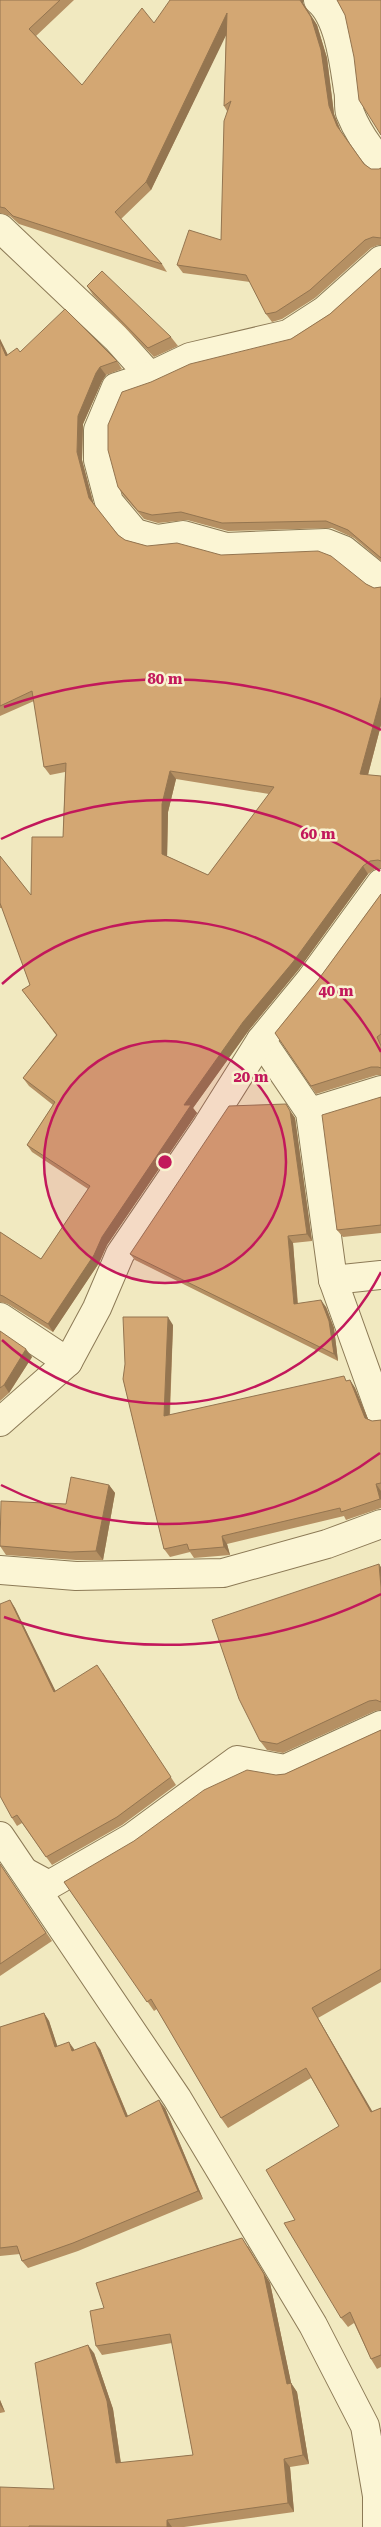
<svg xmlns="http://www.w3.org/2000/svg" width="381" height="2527" font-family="'Roboto Serif',serif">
  <rect width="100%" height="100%" fill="#f1e9c0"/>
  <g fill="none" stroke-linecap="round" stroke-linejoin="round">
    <g stroke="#8c7a56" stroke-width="30">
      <g id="minor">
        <path d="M318 0C339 17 344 64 348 90 350 97 348 106 350 113 357 131 369 148 381 162"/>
        <path d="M0 228 116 338 150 376"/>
        <path d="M381 260 325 310 288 334 190 357 150 376 116 387 98 430V460L109 502 135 533 157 539 183 535 226 547 326 543 344 550 381 580"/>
        <path d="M261 1040 310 1112 333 1280 381 1414"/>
        <path d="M310 1112 381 1090"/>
        <path d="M333 1280 381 1275"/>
        <path d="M0 1317 68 1362"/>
        <path d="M0 1422 68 1362 97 1308 120 1254 207 1126 261 1040 311 979 381 883"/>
        <path d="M0 1570 76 1576 223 1573 327 1544 381 1524"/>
        <path d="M0 1836 177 2098 313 2325 365 2426 377 2496V2527"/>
        <path d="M25 1872 49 1885 131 1838 237 1760 285 1769 381 1725"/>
      </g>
    </g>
    <use href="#minor" stroke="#fbf5d4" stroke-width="28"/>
  </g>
  <g fill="#b59063" fill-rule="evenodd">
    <path d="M0 0H74L36 36 82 85 154 23 303 3 317 25 327 58 334 114 342 134 364 164 371 169H379L381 168V245H378L371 248 315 298 282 319 272 322 266 314 250 282 183 273 177 265 221 240 227 111 224 106 226 34 151 190 121 219 162 264 167 272 19 224 10 216 0 213Z"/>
    <path d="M381 268V561L354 538 332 528 228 531 187 520 158 523 144 519 123 495 118 487 291 339 330 314Z"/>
    <path d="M87 286 171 337 178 346 154 357 93 295Z"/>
    <path d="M0 339 8 355 20 352 117 361 122 369 106 375 102 381 83 424 82 460 94 505 118 535 125 540 147 546 221 555 366 584 374 588 381 587V725L368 775 381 776V868L375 869 368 874 299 969 249 1030 193 1108 197 1113 107 1245 99 1263 53 1332 8 1304 0 1302V1232L41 1259 88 1189 32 1152 27 1145 53 1105 29 1086 23 1078 56 1035 22 990 30 985 2 908H0V856L31 895 63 837 65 772 50 775 44 767 34 701 0 716ZM176 779 269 794 208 875 167 856 168 812Z"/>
    <path d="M381 894V1075H377L316 1094 275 1033 318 980Z"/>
    <path d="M381 1097V1233L343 1237 337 1230Z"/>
    <path d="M286 1104 295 1118 312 1241 293 1243 298 1304 326 1307 334 1328 338 1361 135 1260 130 1254Z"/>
    <path d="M173 1325 170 1415 350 1380 355 1388 368 1419 372 1421 381 1420V1508L346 1520 344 1516 227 1544 230 1555 194 1558 190 1552 170 1557 164 1549 123 1379Z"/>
    <path d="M0 1331 32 1357 9 1393 0 1401Z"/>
    <path d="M109 1485 115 1493 103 1560H76L6 1555 0 1546 66 1504Z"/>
    <path d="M381 1567V1710L375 1711 283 1753 267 1750 260 1741Z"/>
    <path d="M10 1600 15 1608 55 1691 103 1673 176 1785 122 1825 52 1865 22 1823 17 1826 12 1818Z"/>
    <path d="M381 1730V1982L318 2018 372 2112 381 2108V2367L377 2369 371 2359 354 2323 348 2327 341 2318 295 2220 339 2126 311 2078 228 2128 221 2118 157 2009 154 2011 64 1882 276 1775 285 1774Z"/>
    <path d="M0 1864 52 1941 0 1976Z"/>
    <path d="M44 2013 49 2021 57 2046 74 2050 100 2049 128 2116 165 2108 203 2199 78 2251 28 2268 22 2261 20 2254 0 2256V2027Z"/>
    <path d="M248 2246 270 2283 291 2383 297 2392 309 2464 290 2467 294 2512 184 2527H0L54 2489 94 2353 113 2409 121 2463 193 2455 172 2343 102 2355 96 2346 104 2308Z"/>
    <path d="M0 2400 5 2412 0 2413Z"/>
  </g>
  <g fill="#947550">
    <path d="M300 0H303V3L317 25 327 58 334 114 342 134 337 126 329 106Z"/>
    <path d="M227 13 233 21 151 190 146 182Z"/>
    <path d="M0 339 12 364 6 356 0 342Z"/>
    <path d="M100 367 106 375 102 381 83 424 82 460 94 506 89 498 77 452 78 416 96 373Z"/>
    <path d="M381 697V725L366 782 360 774Z"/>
    <path d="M170 771 176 779 168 812 167 861 162 854V804Z"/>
    <path d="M363 866 368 874 299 969 249 1030 193 1108 197 1113 107 1245 99 1263 53 1332 48 1324 184 1105 243 1022Z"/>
    <path d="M290 1111 295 1118 312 1241 307 1234Z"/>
    <path d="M288 1236 293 1243 298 1311 294 1304Z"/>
    <path d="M321 1300 326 1307 334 1328 338 1361 334 1354Z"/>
    <path d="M168 1317 173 1325 169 1424 164 1416Z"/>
    <path d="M26 1349 32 1357 9 1393 4 1385Z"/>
    <path d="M350 1380 355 1388 371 1426 365 1418Z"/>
    <path d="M376 1484 381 1491V1500L380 1499Z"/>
    <path d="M109 1485 115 1493 103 1560 96 1551Z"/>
    <path d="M222 1536 227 1544 230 1555 224 1547Z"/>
    <path d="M379 1564 381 1567V1587Z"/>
    <path d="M10 1600 15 1608 60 1700 54 1692Z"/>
    <path d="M312 2008 318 2018 378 2121 371 2112Z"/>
    <path d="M44 2013 49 2021 60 2054 55 2047Z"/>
    <path d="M69 2042 74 2049 77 2059 72 2051Z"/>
    <path d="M95 2042 100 2049 131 2124 126 2117Z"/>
    <path d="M159 2100 165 2108 203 2199 198 2191Z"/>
    <path d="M242 2238 270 2283 292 2387 291 2383 297 2392 309 2464 303 2455 287 2384Z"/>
    <path d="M88 2345 94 2353 113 2409 122 2472 116 2463Z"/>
    <path d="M0 2400 5 2412 0 2405Z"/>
    <path d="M284 2459 290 2467 294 2512 288 2503Z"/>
    <path d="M167 2520 172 2527H167Z"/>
  </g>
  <g fill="#d3a773" stroke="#947550" fill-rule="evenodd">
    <path d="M0 0H60L29 29 82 85 142 8 154 23 170 0H300L311 17 321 50 329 106 337 126 364 164 371 169H379L381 168V238L373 237 365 240 310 290 276 312 266 314 246 275 177 265 189 230 221 240 224 121 231 101 224 106 227 13 146 182 115 212 162 264 13 216 5 208 0 207Z"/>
    <path d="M337 0H381V135L359 100 354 57 345 15Z"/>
    <path d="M381 268V558L348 530 326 521 222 523 181 512 152 515 138 511 118 487 108 450V425L122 392 151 382 190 364 291 339 330 314Z"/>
    <path d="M102 271 171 337 148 348 87 286Z"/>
    <path d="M65 309 117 361 100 367 96 373 78 416 77 452 89 498 118 535 125 540 147 546 177 543 221 555 318 551 331 556 366 584 374 588 381 587V697L360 774 381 776V861L378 860 370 861 363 866 293 962 243 1022 184 1105H191L102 1237 94 1255 48 1324 3 1296 0 1295V1232L41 1259 90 1186 27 1145 55 1102 23 1078 57 1035 22 990 30 985 0 903V856L31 895 32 837H63L66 763 44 767 32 691 0 706V342L6 356 17 348 20 352ZM170 771 274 787 208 875 162 854V804Z"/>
    <path d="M381 894V1034L377 1037 381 1046V1068L378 1067H371L311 1086 275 1033 318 980Z"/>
    <path d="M381 1097V1225L337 1230 322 1115Z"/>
    <path d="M286 1104 290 1111 307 1234 288 1236 294 1304 321 1300 329 1321 334 1354 130 1254 229 1106Z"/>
    <path d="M123 1317H168L164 1416 344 1376 346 1381 350 1380 365 1418 372 1421 381 1420V1483L376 1484 380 1499 341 1512 340 1508 222 1536 224 1547 189 1550 187 1544 164 1549 123 1379 125 1364Z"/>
    <path d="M0 1331 26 1349 4 1385 0 1388Z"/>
    <path d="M71 1477 109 1485 96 1551 70 1552 0 1546 1 1501 66 1504Z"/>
    <path d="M379 1564 381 1587V1702L376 1700 369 1701 277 1744 260 1741 239 1699 212 1620Z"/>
    <path d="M10 1600 54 1692 97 1665 171 1777 117 1817 46 1857 17 1815 12 1818 0 1796V1604Z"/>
    <path d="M381 1730V1969L312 2008 371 2112 381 2108V2355L371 2359 350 2312 341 2318 284 2223 295 2220 266 2170 339 2126 306 2068 221 2118 151 1999 147 2002 64 1882 134 1841 204 1790 247 1770 276 1775 285 1774Z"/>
    <path d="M0 1864 46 1933 0 1964Z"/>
    <path d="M44 2013 55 2047 69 2042 72 2051 95 2042 126 2117 159 2100 198 2191 73 2243 22 2261 17 2246 0 2248V2027Z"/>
    <path d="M242 2238 264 2274 287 2384 291 2383 303 2455 284 2459 288 2503 167 2520V2527L29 2526V2527H0V2487L54 2489 35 2363 88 2345 107 2401 116 2463 193 2455 170 2334 96 2346 90 2311 104 2308 96 2283Z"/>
  </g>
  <circle cx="165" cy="1162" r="121" fill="#c2185b" fill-opacity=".12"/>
  <g fill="none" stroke="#c2185b" stroke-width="2.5">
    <circle cx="165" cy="1162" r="121"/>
    <path d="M381 1272A242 242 0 0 1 2 1340M2 984A242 242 0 0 1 381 1052"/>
    <path d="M380 1453A362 362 0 0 1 1 1485M1 839A362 362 0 0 1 380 871"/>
    <path d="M381 1594A483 483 0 0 1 4 1617M4 707A483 483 0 0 1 381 730"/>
  </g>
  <circle cx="165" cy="1162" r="8" fill="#c2185b" stroke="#f8f2d0" stroke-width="2.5"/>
  <g font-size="15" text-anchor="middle" font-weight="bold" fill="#c2185b" stroke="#f8f2d0" stroke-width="5" stroke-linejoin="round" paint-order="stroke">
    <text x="165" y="684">80 m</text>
    <text x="318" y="839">60 m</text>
    <text x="336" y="996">40 m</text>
    <text x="251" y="1082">20 m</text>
  </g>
</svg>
